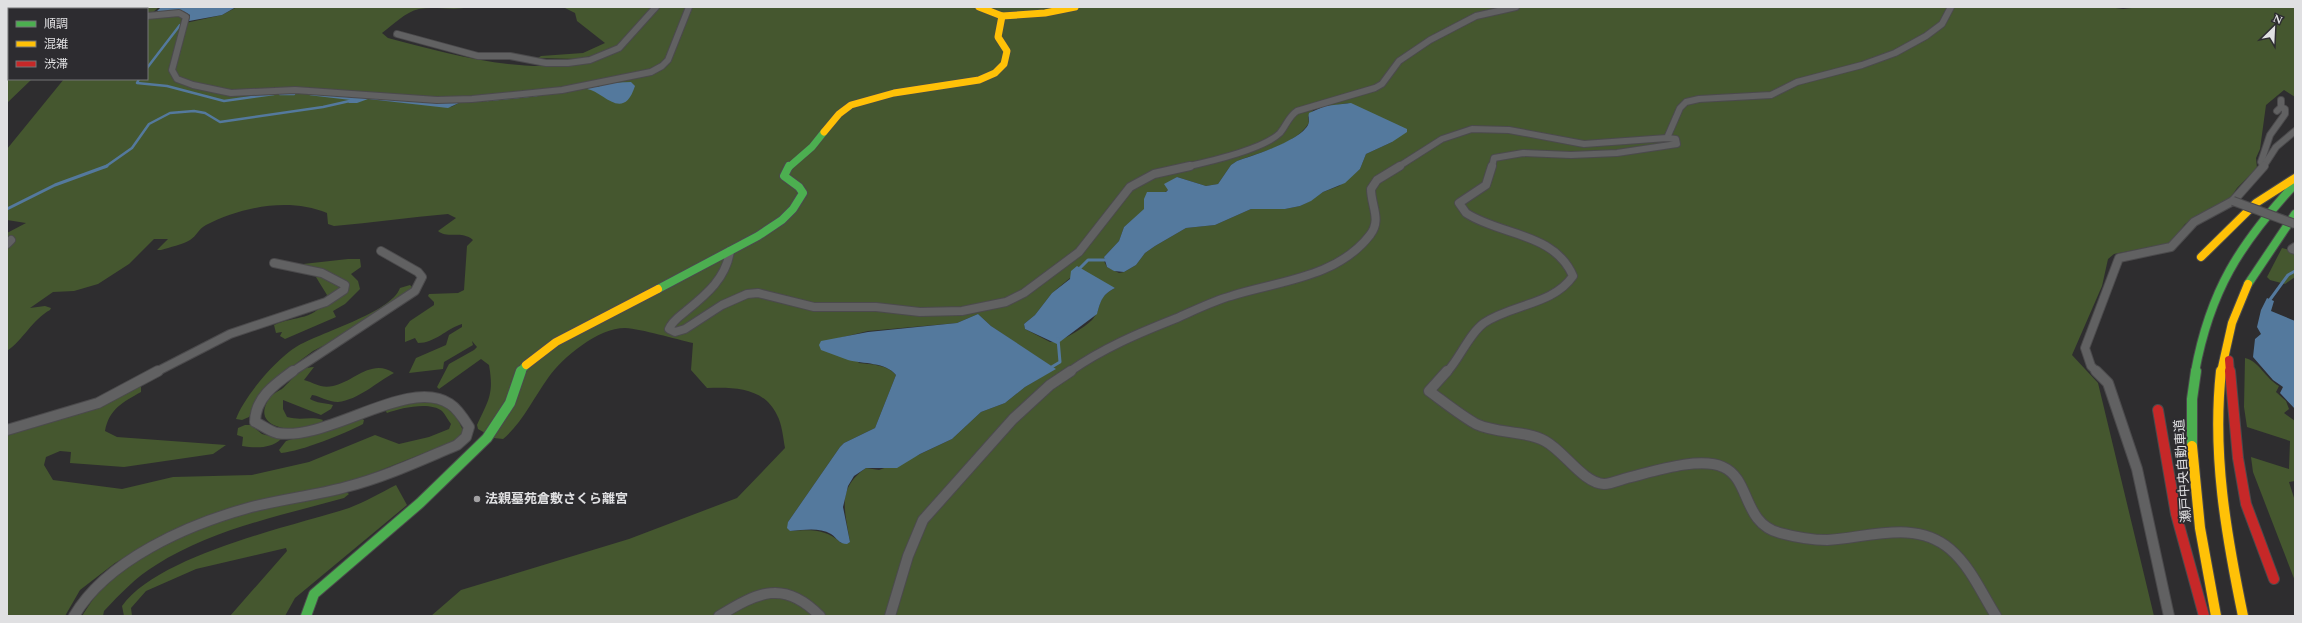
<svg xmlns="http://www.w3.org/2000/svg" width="2302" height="623" font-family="Spectral,'Noto Sans JP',serif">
  <rect width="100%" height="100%" fill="#2e2d2f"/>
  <g fill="#45572f" fill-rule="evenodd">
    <path d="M7 7H159L151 14 147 15V9H9V22H7Z"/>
    <path d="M237 7H470C453 11 435 6 419 9 405 12 393 25 382 33L388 38C458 56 550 84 619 50L577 59 538 58 541 56 583 53 605 43 577 21 575 13 563 7H2108L2123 9 2140 7H2295V97L2284 90 2266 105 2260 149 2256 158 2257 168 2237 188 2231 197 2185 224 2171 243 2114 254 2108 259 2102 286 2072 355 2098 383 2154 616H431L461 590 629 539 737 498 785 448C783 437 782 424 777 415 764 387 733 387 707 388L691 370 693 343C675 339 642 329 625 328 598 328 563 357 548 378 533 399 522 423 503 439L494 438 478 429 477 425C489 399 494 394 489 365L481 359 439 389 437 387 449 364 474 350 477 347 472 341 473 345 444 362 443 369 409 373 416 358 446 345 449 335 462 327V324C446 329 435 343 418 343L415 338 405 342V328L410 321 434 305V302L428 296 429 294 458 293 464 290 467 246 473 240C462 230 447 239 438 231L456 218 448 214C410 217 372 223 334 226L328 224 327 213C289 197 241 207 206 225 198 229 197 236 190 240 182 245 170 247 161 250H157L168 239H154L129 264 98 284 74 291 53 292 30 308 45 306 51 308 50 310C33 319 23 340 7 351V233L26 223 7 220V149L64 79H147V17L177 15 182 17 181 24 222 15ZM367 99 461 102 451 107ZM1348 103 1392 142 1366 154 1360 169 1339 186 1323 192 1310 201 1300 206 1285 209H1251L1215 225 1186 228 1155 246 1145 253 1136 265 1124 272 1119 273 1107 267 1104 261V257L1119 241 1124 227 1145 209 1151 192C1157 193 1163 195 1168 190V183L1177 177 1206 186 1218 184 1231 165 1237 161C1261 152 1295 145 1309 123L1308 117 1314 109ZM1070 278 1115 288C1094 299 1104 307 1092 320 1083 329 1067 337 1057 342H1050L1025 329 1024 324 1035 315 1052 293ZM978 314 991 326 1055 369 1025 387 1005 403 981 412 952 439 914 457 879 470 866 468C836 489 845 510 850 542L841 543C825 528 810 530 790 531L788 522 840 447 844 443 875 428 896 375C888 365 871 364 859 363L839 338 868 331 957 323Z"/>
    <path d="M9 61V79H32L7 103V62Z"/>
    <path d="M2282 248 2295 251V277L2285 284 2270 280 2267 277Z"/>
    <path d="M348 259H360L361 267 351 274 358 281 360 289 345 304 333 311 336 317 285 339 280 336 282 332 276 333 274 325C295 315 317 322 327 295L311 269 294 265Z"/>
    <path d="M410 285 412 287 404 296 348 333 313 351 282 374 264 392 249 417 242 420 236 419C244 397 275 360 296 347 318 333 391 313 400 288Z"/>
    <path d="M2245 358C2259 361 2265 378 2279 386L2276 392 2286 401 2289 409 2284 413 2295 421V481L2289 482 2295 501V581L2253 472 2251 457 2289 469 2290 441 2247 427 2244 407Z"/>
    <path d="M314 367 304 380C315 383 321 389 333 386 354 382 371 358 394 373 377 382 358 400 338 402 328 402 320 396 312 395L310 399C316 403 325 403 333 405L331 409 321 415 283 400V409L287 417C302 421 309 416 323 420L319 426C299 433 247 431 270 397 274 392 281 391 285 386 295 377 297 368 314 367Z"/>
    <path d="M136 386 141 387V392C123 402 109 409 105 431L117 437 226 445 213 454 124 467 70 463 71 452 60 451 46 457 44 465 53 480 122 489 173 477 252 475 309 462 375 435 399 444 429 437 449 429 451 424C448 420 445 414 442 411 430 401 400 408 387 413L385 410C406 403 437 393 454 413 458 418 460 425 463 430L460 439 348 483 232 508 181 526 115 563 80 590 65 616H7V434L107 404Z"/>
    <path d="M360 418 364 420 363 424C344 434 302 451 281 453L279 450 286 441Z"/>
    <path d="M245 425H251L262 434 281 439C271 449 255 448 242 446L243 437 237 435 238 428Z"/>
    <path d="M396 485 407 505 295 598 285 616H230L287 551 286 548 196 569 146 591 131 608 132 616H124L122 606C159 555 289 527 349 508 365 502 380 493 396 485Z"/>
    <path d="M345 491 349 494 344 498C280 516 213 529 156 565 136 577 120 594 104 611L103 616H82C90 604 97 592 108 582 139 554 206 522 246 512 279 505 312 499 345 491Z"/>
  </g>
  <g fill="#54799d">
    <path d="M161 7H236L222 15 189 21 190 15 183 11 154 14Z"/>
    <path d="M631 82 635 86C623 123 603 91 587 89L590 86 598 87 606 83Z"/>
    <path d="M355 96 461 102 448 108 368 99 357 103H348Z"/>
    <path d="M1351 103 1407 129V132L1392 142 1366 154 1360 169 1345 183 1323 192 1311 201 1300 206 1285 209H1251L1215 225 1186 228 1155 246 1145 253 1136 265 1124 272 1114 271 1107 267 1104 257 1119 241 1124 227 1144 209V199L1147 192H1166L1168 190 1164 184 1177 177 1206 186 1218 184 1231 165 1237 161C1252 156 1306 139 1309 122 1309 119 1308 117 1309 113L1325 106Z"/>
    <path d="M1077 266 1115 288C1102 295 1101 300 1097 314L1057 344 1025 329 1024 324 1035 315 1052 293 1070 279 1071 271Z"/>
    <path d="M2267 298 2274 301 2271 311 2295 321V409L2280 393 2283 387 2273 380 2253 357 2255 339 2261 334 2257 327 2261 310Z"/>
    <path d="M978 314 991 326 1056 369 1025 387 1005 403 981 412 952 439 920 454 897 468H866L854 476 848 486 843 507 850 542 847 544C839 544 837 538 831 534 819 527 804 530 790 531L787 528 788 522 840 447 844 443 875 428 896 375C886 362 863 364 848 360 839 357 830 353 821 350L819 345 821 341 868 332 957 323Z"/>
  </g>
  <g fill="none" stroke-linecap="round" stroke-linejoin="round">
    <g stroke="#54799d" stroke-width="2.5">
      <path d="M147 68 180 25"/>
      <path d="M139 79 137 83 167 86 224 101 274 94"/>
      <path d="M280 94H294"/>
      <path d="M310 94 353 99"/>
      <path d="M487 100 537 95"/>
      <path d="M105 167 132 148 149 124 170 113 194 111 205 113 220 122 323 107 354 100"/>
    </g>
    <g stroke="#54799d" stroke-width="3">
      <path d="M7 209 55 185 107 166"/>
      <path d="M1079 269 1088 260H1106"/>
      <path d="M2269 301 2288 275 2295 271"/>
      <path d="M1050 368 1060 362 1058 339"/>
    </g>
    <g stroke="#4b4a4c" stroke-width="8">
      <g id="street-far2">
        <path d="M73 9 82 7"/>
        <path d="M96 9 103 7"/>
        <path d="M147 16 179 13 186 17 172 70 177 79 193 85 231 93 295 90 437 100 472 99 562 90 651 72 662 66 668 60 689 7"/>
        <path d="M7 25H9"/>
        <path d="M397 34 478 56H510L546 63H568L590 60 619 48 656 7"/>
        <path d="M2277 111 2281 107V100"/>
        <path d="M1667 138 1680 108 1686 102 1699 99 1771 95 1797 82 1862 65 1895 53 1926 36 1942 24 1951 7"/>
        <path d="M2264 166 2261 162 2270 135 2285 114V109L2281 107"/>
        <path d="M1185 167C1208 162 1264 149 1280 133 1287 125 1288 117 1297 111L1375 88 1382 84 1399 61 1430 40 1476 16 1516 7"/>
        <path d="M1398 167 1442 139 1472 129 1509 130 1584 144 1667 138 1676 139 1677 144 1617 153 1571 155 1523 153 1494 158 1492 167"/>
        <path d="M2263 167 2276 147 2295 131"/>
      </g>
    </g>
    <g stroke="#4b4a4c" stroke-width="10">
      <g id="street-far1">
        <path d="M7 244 11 240"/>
        <path d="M2295 247 2292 249 2295 250"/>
        <path d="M730 251C726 278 707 294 686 311 680 316 672 321 669 329L675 332 685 329 722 305 747 294 758 293 814 307H876L920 312 962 311 1006 302 1024 293 1079 252 1130 187 1154 174 1190 166"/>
        <path d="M156 372 230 334 326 302 344 290 345 285 322 273 274 263"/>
        <path d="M292 372 415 291 422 277 418 272 381 251"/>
        <path d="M1069 372C1103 348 1139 333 1177 318 1195 310 1213 301 1231 296 1278 281 1337 278 1370 235 1382 220 1371 206 1371 189L1377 180 1400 166"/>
        <path d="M1447 372C1460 358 1469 334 1484 323 1512 304 1553 305 1573 276 1554 232 1501 236 1466 213L1459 203 1486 185 1492 166"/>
        <path d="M2097 372 2091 366 2085 348 2119 258 2171 247 2194 222 2233 201 2264 166"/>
      </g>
    </g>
    <g stroke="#4b4a4c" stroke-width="12">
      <g id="street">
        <path d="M1447 371 1429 391C1444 402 1460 415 1476 424 1497 434 1525 430 1545 441 1564 451 1583 483 1604 484 1611 484 1620 480 1627 478 1652 472 1699 456 1723 467 1751 479 1742 523 1780 533 1795 537 1811 540 1827 540 1867 538 1915 519 1950 549 1971 567 1982 594 1996 616"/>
        <path d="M2096 371 2108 383 2137 469 2169 616"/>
        <path d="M7 430 98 403 158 371"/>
        <path d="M74 616C107 560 187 525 248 508 281 499 314 496 346 487 385 477 421 460 457 445L466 437 469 427C464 419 458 409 450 404 408 376 328 442 277 433 269 431 262 425 255 422 255 398 275 384 293 371"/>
        <path d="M719 616C758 592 784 579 820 616"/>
        <path d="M890 616 908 556 923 520 1013 419 1050 385 1071 371"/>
      </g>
    </g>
    <g stroke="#4b4a4c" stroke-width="8">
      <path id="fast-far2" d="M789 167 812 147 824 132"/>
    </g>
    <g stroke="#4b4a4c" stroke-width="10">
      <g id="fast-far1">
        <path d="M2248 284 2295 214"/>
        <path d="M658 289 758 236 782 220 793 209 803 193 799 187 784 176 789 166"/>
        <path d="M520 372 526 365"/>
        <path d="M2195 372C2210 290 2240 244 2295 184"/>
      </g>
    </g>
    <g stroke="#4b4a4c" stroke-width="12">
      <g id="fast">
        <path d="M2192 446V399L2196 371"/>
        <path d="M306 616 314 594 420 503 487 438 510 403 521 371"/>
      </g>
    </g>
    <g stroke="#4b4a4c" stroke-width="8">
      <g id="slow-far2">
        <path d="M1002 16 1045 13 1075 7"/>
        <path d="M824 132 839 114 851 105 894 93 979 80 995 73 1004 64 1007 51 998 37 1002 16 979 7"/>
      </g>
    </g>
    <g stroke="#4b4a4c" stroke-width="10">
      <g id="slow-far1">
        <path d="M2201 257 2256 203 2295 178"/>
        <path d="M526 365 556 342 658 289"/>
        <path d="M2221 372 2232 323 2248 284"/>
      </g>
    </g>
    <g stroke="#4b4a4c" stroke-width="12">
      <g id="slow">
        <path d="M2221 371C2212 454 2226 534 2243 616"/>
        <path d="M2192 446 2200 528 2216 616"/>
      </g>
    </g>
    <g stroke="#4b4a4c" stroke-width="10">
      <path id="jam-far1" d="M2229 360 2230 372"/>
    </g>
    <g stroke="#4b4a4c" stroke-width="12">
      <g id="jam">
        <path d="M2230 371 2238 458 2246 504 2274 579"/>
        <path d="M2158 410 2176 514 2204 616"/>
      </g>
    </g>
    <use href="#street-far2" stroke="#616162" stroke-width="6"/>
    <use href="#street-far1" stroke="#616162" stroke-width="8"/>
    <use href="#street" stroke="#616162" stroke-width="10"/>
    <use href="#fast-far2" stroke="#4caf50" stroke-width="7"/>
    <use href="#fast-far1" stroke="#4caf50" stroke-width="8"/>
    <use href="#fast" stroke="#4caf50" stroke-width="10"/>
    <use href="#slow-far2" stroke="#ffc107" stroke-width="7"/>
    <use href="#slow-far1" stroke="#ffc107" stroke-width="8"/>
    <use href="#slow" stroke="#ffc107" stroke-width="10"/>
    <use href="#jam-far1" stroke="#c62828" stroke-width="8"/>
    <use href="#jam" stroke="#c62828" stroke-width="10"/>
    <g stroke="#4b4a4c" stroke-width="10" stroke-linecap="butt">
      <path id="street-bridge" d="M2233 201 2295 224"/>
    </g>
    <use href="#street-bridge" stroke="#616162" stroke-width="8"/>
  </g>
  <circle fill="#a2a1a3" stroke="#2d2c30" stroke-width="1.5" cx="477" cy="499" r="4"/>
  <g text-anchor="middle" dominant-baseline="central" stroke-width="3.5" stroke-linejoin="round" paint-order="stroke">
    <g font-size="13" fill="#e0e0e2" stroke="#2d2c30">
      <text transform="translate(2183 471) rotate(-94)">瀬戸中央自動車道</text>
    </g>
    <g font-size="13" font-weight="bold" fill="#e0e0e2" stroke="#2d2c30" text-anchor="start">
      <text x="485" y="499">法親墓苑倉敷さくら離宮</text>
    </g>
  </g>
  <rect width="2302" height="623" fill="none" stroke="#e0e0e2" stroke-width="16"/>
  <rect x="8" y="8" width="140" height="72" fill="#2d2c30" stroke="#757477"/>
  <rect x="16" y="21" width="20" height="6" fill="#4caf50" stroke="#757477"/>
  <text x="44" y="28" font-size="12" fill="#e0e0e2">順調</text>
  <rect x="16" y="41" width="20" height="6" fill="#ffc107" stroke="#757477"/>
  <text x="44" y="48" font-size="12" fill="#e0e0e2">混雑</text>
  <rect x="16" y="61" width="20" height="6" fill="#c62828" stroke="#757477"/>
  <text x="44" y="68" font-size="12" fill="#e0e0e2">渋滞</text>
  <g transform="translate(2274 28) rotate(24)" stroke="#2d2c30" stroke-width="3" paint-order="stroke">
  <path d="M0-3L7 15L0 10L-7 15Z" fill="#e0e0e2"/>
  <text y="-6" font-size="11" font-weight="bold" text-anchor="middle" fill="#e0e0e2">N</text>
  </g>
</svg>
